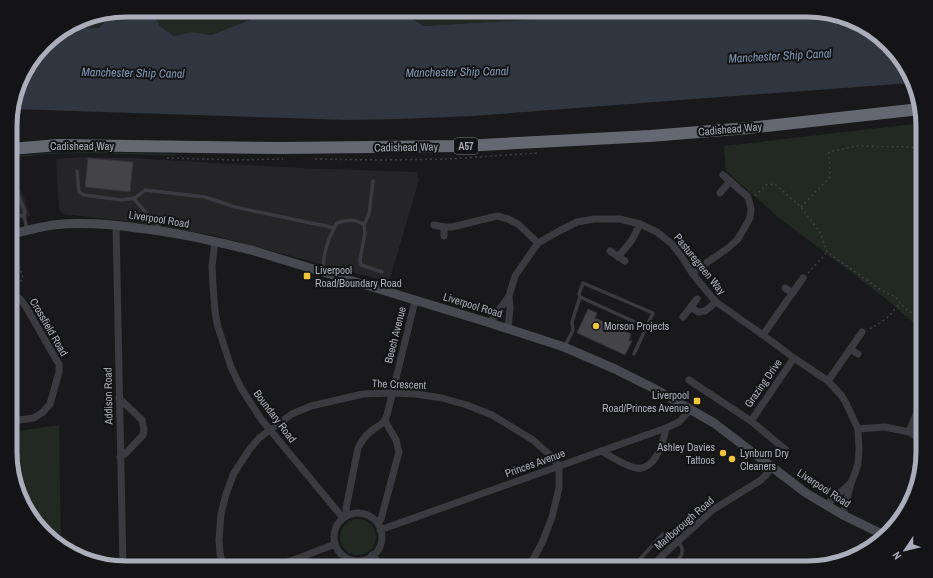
<svg xmlns="http://www.w3.org/2000/svg" width="933" height="578" font-family="'Archivo Narrow',sans-serif">
  <rect width="100%" height="100%" fill="#19191b"/>
  <g fill="#252528">
    <path d="M84 157 132 158 299 168 417 172 419 180 389 282 212 235 133 222 64 214 59 210 56 159Z"/>
    <path d="M11 181 21 191 24 197 30 216 11 221Z"/>
  </g>
  <g fill="#212922">
    <path d="M147 10H326L296 15 270 12 211 35 191 32 174 36 160 26 152 11Z"/>
    <path d="M397 10H586L588 16 424 26Z"/>
    <path d="M119 11 106 20 99 28 68 27 82 19Z"/>
    <path d="M923 123V331L884 297 778 217 726 171 724 146Z"/>
    <path d="M97 152 175 154 176 156 95 153 45 154 11 158V156L46 153Z"/>
    <path d="M59 425 61 548 26 510 11 467V432Z"/>
    <circle cx="358" cy="537" r="18"/>
  </g>
  <path fill="#2f363f" d="M126 10H147L152 11 160 26 174 36 191 32 211 35 270 12 296 15 326 10H397L424 26 588 16 678 10H807L871 29 907 68 912 83 747 95 473 116 400 119 349 120 12 109 22 74 49 39 68 27 99 28C106 20 114 12 126 10Z"/>
  <g fill="#434348" stroke="#333337">
    <path d="M88 158 133 162 130 192 85 187Z"/>
    <path d="M588 309 597 313 595 318 631 334 629 340 632 341 625 355 577 333Z"/>
  </g>
  <g fill="none" stroke-linecap="round" stroke-linejoin="round">
    <g stroke="#404147" stroke-width="1.5" stroke-dasharray="2 3" stroke-linecap="butt">
      <path d="M167 158 236 160 283 159"/>
      <path d="M315 159 381 160 449 159 537 153"/>
      <path d="M755 196 766 185 775 184 801 207 820 232 827 252 881 290 896 297 900 303 908 311 923 317"/>
      <path d="M801 207 830 177 829 152 856 146 909 147 923 149"/>
      <path d="M12 242 23 278 17 287"/>
      <path d="M808 273 827 252"/>
      <path d="M870 329C874 326 879 324 884 320 890 316 895 309 900 303"/>
    </g>
    <g stroke="#3a3a40" stroke-width="3.5">
      <path d="M77 171 79 192 84 195 122 200 135 198 145 190 205 197 235 207 306 222 326 226 334 228"/>
      <path d="M11 187 18 194 25 212 24 216 11 214"/>
      <path d="M133 198 160 228"/>
      <path d="M24 216 27 229"/>
      <path d="M364 225 369 214 373 181"/>
      <path d="M323 271C323 253 328 238 337 223 347 220 355 218 364 225L365 233 360 260 361 265 382 272"/>
      <path d="M580 297 646 327"/>
      <path d="M565 346 573 330 572 322 580 297 579 294 583 283 653 313 634 354"/>
      <path d="M632 568 661 536C663 534 663 533 666 533 673 532 684 546 682 553 681 558 674 564 670 568"/>
    </g>
    <g stroke="#3a3a40" stroke-width="7">
      <path d="M720 193 730 181"/>
      <path d="M116 225 123 567"/>
      <path d="M434 225 444 227H452L497 216 508 219 518 224 538 243"/>
      <path d="M444 236V227"/>
      <path d="M215 241 212 266 213 285 215 312 218 327 231 367 241 388 261 419 343 518"/>
      <path d="M610 251 625 261"/>
      <path d="M618 257 632 240 640 224"/>
      <path d="M692 273 728 248 738 239 750 218 751 209 748 197 723 175"/>
      <path d="M785 288 793 293"/>
      <path d="M11 294H13L20 299 26 307 57 361 59 364V372L50 404 43 412 34 418 11 421"/>
      <path d="M691 307 698 312 705 311 716 302"/>
      <path d="M683 317 697 299"/>
      <path d="M490 323 509 296 515 276 538 243 561 230 577 222 594 219H620L640 224 657 232 672 244 682 257 692 273 700 283 716 302 763 335 794 358 828 381 841 395 846 403 858 429 859 450 858 464 855 473 851 483 843 515"/>
      <path d="M508 329 510 309 509 296"/>
      <path d="M763 335 803 278"/>
      <path d="M850 349 858 354"/>
      <path d="M689 380 751 421 786 450"/>
      <path d="M828 381 862 332"/>
      <path d="M119 398 142 420 144 430 143 435 125 454 120 457"/>
      <path d="M751 421 794 358"/>
      <path d="M858 429 885 427 909 432 923 440"/>
      <path d="M909 432 918 409 923 402"/>
      <path d="M601 451C610 456 622 464 632 467 654 475 663 444 666 428"/>
      <path d="M826 505 851 483"/>
      <circle cx="358" cy="537" r="24"/>
      <path d="M347 515 346 509 358 448C361 442 364 437 370 432 378 425 383 426 387 415L415 301"/>
      <path d="M378 524 381 519 399 452 396 440 385 421"/>
      <path d="M380 530 666 428 679 422 691 409"/>
      <path d="M372 555 384 568"/>
      <path d="M223 568 220 553 219 540 221 514 226 494 234 473 249 450 259 438 292 414 311 406 363 394 392 393 416 394 442 398 467 405 492 415 533 440 551 456 559 466V488L552 517 542 543 528 568"/>
      <path d="M270 568 299 558 335 544"/>
      <path d="M651 568 664 554 714 509 761 480 766 475 772 467"/>
    </g>
    <path stroke="#484950" stroke-width="9" d="M11 234C25 231 39 227 53 225 81 222 109 224 137 228 176 232 213 241 251 250L490 323 564 347 615 369 653 388 714 423 806 493 843 515 884 535"/>
    <path stroke="#666871" stroke-width="12" d="M11 149 58 145 281 148 462 146 650 136 748 128 920 109"/>
  </g>
  <g fill="#efc53c" stroke="#141416" stroke-width="1.5">
    <rect x="303" y="272" width="8" height="8" rx="2"/>
    <circle cx="596" cy="326" r="4"/>
    <rect x="693" y="397" width="8" height="8" rx="2"/>
    <circle cx="723" cy="453" r="4"/>
    <circle cx="732" cy="459" r="4"/>
  </g>
  <g text-anchor="middle" dominant-baseline="central" stroke-width="4" stroke-linejoin="round" paint-order="stroke">
    <rect fill="#141416" stroke="#7e8089" stroke-width="1" x="454" y="138" width="24" height="16" rx="3"/>
    <g font-size="10" font-weight="bold" fill="#abaeba">
      <text x="466" y="146">A57</text>
    </g>
    <g font-size="11" fill="#abaeba" stroke="#141416">
      <text transform="translate(730 129) rotate(-5)">Cadishead Way</text>
      <text x="82" y="146">Cadishead Way</text>
      <text transform="translate(406 147) rotate(-1)">Cadishead Way</text>
      <text transform="translate(159 219) rotate(9)">Liverpool Road</text>
      <text transform="translate(700 264) rotate(51)">Pasturegreen Way</text>
      <text transform="translate(473 305) rotate(17)">Liverpool Road</text>
      <text transform="translate(49 327) rotate(60)">Crossfield Road</text>
      <text transform="translate(395 335) rotate(-76)">Beech Avenue</text>
      <text transform="translate(763 383) rotate(-55)">Grazing Drive</text>
      <text transform="translate(399 384) rotate(2)">The Crescent</text>
      <text transform="translate(108 396) rotate(-91)">Addison Road</text>
      <text transform="translate(275 416) rotate(53)">Boundary Road</text>
      <text transform="translate(535 463) rotate(-20)">Princes Avenue</text>
      <text transform="translate(824 488) rotate(33)">Liverpool Road</text>
      <text transform="translate(684 523) rotate(-41)">Marlborough Road</text>
    </g>
    <g font-size="11" fill="#abaeba" stroke="#141416" text-anchor="start">
      <text x="315" y="270">Liverpool<tspan x="315" dy="13">Road/Boundary Road</tspan></text>
      <text x="604" y="326">Morson Projects</text>
      <text x="689" y="395" text-anchor="end">Liverpool<tspan x="689" dy="13">Road/Princes Avenue</tspan></text>
      <text x="715" y="447" text-anchor="end">Ashley Davies<tspan x="715" dy="13">Tattoos</tspan></text>
      <text x="740" y="453">Lynburn Dry<tspan x="740" dy="13">Cleaners</tspan></text>
    </g>
    <g font-size="12" font-style="italic" fill="#8398b4" stroke="#141416">
      <text transform="translate(780 56) rotate(-3)">Manchester Ship Canal</text>
      <text transform="translate(457 72) rotate(-1)">Manchester Ship Canal</text>
      <text transform="translate(133 73) rotate(1)">Manchester Ship Canal</text>
    </g>
  </g>
  <path d="M0 0H933V578H0ZM126 17H807A109 109 0 0 1 916 126V452A109 109 0 0 1 807 561H126A109 109 0 0 1 17 452V126A109 109 0 0 1 126 17Z" fill="#141416" fill-rule="evenodd"/>
  <path fill="none" stroke="#abaeba" stroke-width="5" d="M126 17H807A109 109 0 0 1 916 126V452A109 109 0 0 1 807 561H126A109 109 0 0 1 17 452V126A109 109 0 0 1 126 17Z"/>
  <g transform="translate(905 550) rotate(235)" stroke="#141416" stroke-width="3" paint-order="stroke">
  <path d="M0-3L7 15L0 10L-7 15Z" fill="#abaeba"/>
  <text y="-6" font-size="11" font-weight="bold" text-anchor="middle" fill="#abaeba">N</text>
  </g>
</svg>
